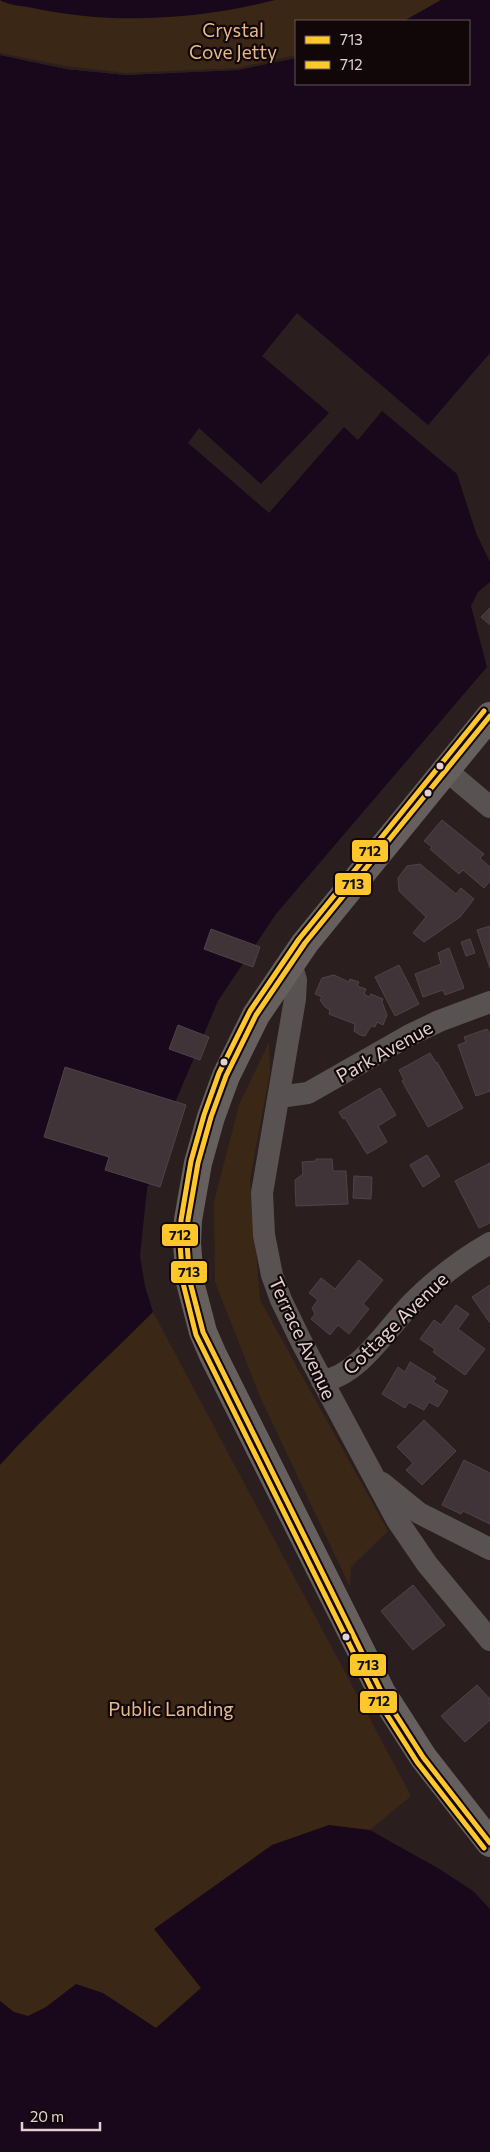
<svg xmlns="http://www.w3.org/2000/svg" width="490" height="2152" font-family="Commissioner,sans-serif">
  <rect width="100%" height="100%" fill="#2b1e1f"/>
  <g fill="#3b2715">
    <path d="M0 0H441L404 21H296V68L0 106Z"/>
    <path d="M476 533 490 562V582L478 592 471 606 487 667 276 914 218 1001 172 1110 147 1189 140 1256 145 1286 153 1312 411 1796 370 1830C412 1853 457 1874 490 1909V2152H0V1187Z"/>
    <path d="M269 1042 270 1073 250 1179 260 1300 388 1531 351 1567 350 1587 261 1399 215 1282 214 1202 239 1105Z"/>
  </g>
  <g fill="#19071b">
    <path d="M0 0H275C197 20 111 25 33 8 23 6 7 5 0 0Z"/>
    <path d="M441 0H490V353L428 425 297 313 262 356 329 413 261 484 199 428 188 443 269 513 344 427 358 440 382 411 457 474 476 533 490 562V582L478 592 471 606 487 667 276 914 218 1001 172 1110 147 1189 140 1256 145 1286 153 1312C102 1363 48 1412 0 1465V55L66 69 126 75 237 70 296 58V84H469V21H404Z"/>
    <path d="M329 1825 370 1830 438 1868 473 1891 490 1909V2152H0V2001L14 2012 28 2016 46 2007 76 1984 103 1993 156 2028 201 1988 154 1929 272 1845Z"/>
  </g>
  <path fill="#2b1e1f" d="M0 53 66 66 126 73 237 68 296 55V58L237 70 126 75 66 69 0 55Z"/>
  <g fill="#403438" stroke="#4f4347">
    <path d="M490 608V625L481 617Z"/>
    <path d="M442 820 484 854 480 858 490 867V881L484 888 463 870 459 874 430 849 432 847 424 841Z"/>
    <path d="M420 864 456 894 461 888 474 899 460 917 424 942 413 933 426 917 399 891 398 878 407 866Z"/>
    <path d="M490 926V968L477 930Z"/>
    <path d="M211 929 260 947 253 967 204 949Z"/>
    <path d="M470 939 475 953 466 956 461 942Z"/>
    <path d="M449 948 464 988 445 995 443 990 423 997 415 974 441 964 438 953Z"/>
    <path d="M399 965 419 1004 395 1016 375 977Z"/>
    <path d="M334 975 349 982 350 979 359 982 357 986 366 989 364 994 369 997 371 994 383 999 382 1002 387 1015 383 1025 377 1022 375 1027 371 1026 365 1036 360 1035 354 1031 355 1024 329 1014 330 1010 325 1007 320 1000 322 997 315 994 322 978Z"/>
    <path d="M178 1025 209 1037 200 1060 169 1049Z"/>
    <path d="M487 1029 490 1034V1091L476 1096 458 1045 466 1042 464 1037Z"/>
    <path d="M430 1053 436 1063 437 1062 463 1108 428 1127 402 1081 404 1080 399 1070Z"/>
    <path d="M65 1067 186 1105 160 1187 105 1170 109 1157 44 1137Z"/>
    <path d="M380 1088 396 1115 378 1126 387 1142 367 1154 345 1118 343 1119 339 1112Z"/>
    <path d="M427 1155 440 1176 423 1187 410 1165Z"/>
    <path d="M316 1159H332L333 1171H346L348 1204 296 1206 295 1180 303 1174 302 1162 316 1161Z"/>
    <path d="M490 1163V1223L479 1228 455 1181Z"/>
    <path d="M354 1176 372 1177 371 1199 353 1198Z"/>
    <path d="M359 1260 383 1280 363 1304 369 1309 349 1334 338 1325 330 1335 311 1319 315 1314 312 1308 318 1300 309 1293 321 1278 335 1289Z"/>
    <path d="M490 1285V1323L472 1297Z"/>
    <path d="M456 1305 469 1314 458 1329 485 1349 465 1375 433 1352 435 1349 420 1339 434 1320 441 1325Z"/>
    <path d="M410 1362 436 1378 433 1382 448 1391 438 1407 429 1402 424 1410 409 1402 405 1408 382 1394 398 1367 405 1372Z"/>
    <path d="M424 1420 456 1451 422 1485 406 1470 413 1463 397 1447Z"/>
    <path d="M464 1460 490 1473V1524L463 1511 461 1514 442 1505Z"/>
    <path d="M413 1585 445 1625 413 1650 381 1611Z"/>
    <path d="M477 1685 490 1699V1720L465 1742 441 1716Z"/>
  </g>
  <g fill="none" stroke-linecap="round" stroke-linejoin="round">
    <g stroke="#585352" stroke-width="22">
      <path d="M446 770 490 807"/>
      <path d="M291 963 296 980 295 999 262 1193 264 1235 272 1275 281 1300 302 1343 397 1520 427 1564 490 1640"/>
      <path d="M279 1097 308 1093 408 1036 439 1021 490 1002"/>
      <path d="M322 1381C359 1376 388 1327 413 1302 436 1279 462 1259 490 1243"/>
      <path d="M382 1483 419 1513 490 1549"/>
    </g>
    <path stroke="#655f5d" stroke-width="28" d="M490 716 305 943 256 1015 226 1076 211 1117 198 1163 188 1220 187 1243 190 1282 203 1332 213 1355 382 1693 423 1757 490 1843"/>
    <g stroke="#110708" stroke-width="9">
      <path id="bus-1" d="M490 716 305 943 256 1015 226 1076 211 1117 198 1163 188 1220 187 1243 190 1282 203 1332 382 1693 423 1757 490 1843"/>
    </g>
    <g stroke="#110708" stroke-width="9">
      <path id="bus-2" d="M484 1848 417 1762 375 1696 196 1335 183 1283 180 1244 181 1220 191 1161 204 1115 219 1073 250 1011 299 939 484 711"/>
    </g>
    <use href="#bus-1" stroke="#ffc72c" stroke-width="5"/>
    <use href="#bus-2" stroke="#ffc72c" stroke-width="5"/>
  </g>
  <g fill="#e2d0d2" stroke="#110708" stroke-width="2">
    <circle cx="440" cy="766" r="4.5"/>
    <circle cx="428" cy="793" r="4.5"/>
    <circle cx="224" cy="1062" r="4.5"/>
    <circle cx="346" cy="1637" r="4.5"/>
  </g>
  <g text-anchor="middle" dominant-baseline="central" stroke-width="4.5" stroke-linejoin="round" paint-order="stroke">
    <g font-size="19" fill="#e8b889" stroke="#110708">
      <text x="233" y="29">Crystal<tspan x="233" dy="22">Cove Jetty</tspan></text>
      <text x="171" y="1708">Public Landing</text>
    </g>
    <g font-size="19" fill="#e2d0d2" stroke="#110708">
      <text transform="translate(384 1051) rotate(-29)">Park Avenue</text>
      <text transform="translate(395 1323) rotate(-44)">Cottage Avenue</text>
      <text transform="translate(303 1338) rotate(65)">Terrace Avenue</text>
    </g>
  </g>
  <g stroke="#110708" stroke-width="2">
    <rect x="351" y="839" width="38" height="24" rx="5" fill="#ffc72c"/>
    <rect x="334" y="872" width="38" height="24" rx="5" fill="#ffc72c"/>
    <rect x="161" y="1223" width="38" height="24" rx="5" fill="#ffc72c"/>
    <rect x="170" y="1260" width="38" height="24" rx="5" fill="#ffc72c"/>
    <rect x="349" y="1653" width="38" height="24" rx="5" fill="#ffc72c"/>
    <rect x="359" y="1690" width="39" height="24" rx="5" fill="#ffc72c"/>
  </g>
  <g font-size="14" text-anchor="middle" font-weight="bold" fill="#111">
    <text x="370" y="856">712</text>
    <text x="353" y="889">713</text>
    <text x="180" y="1240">712</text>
    <text x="189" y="1277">713</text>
    <text x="368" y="1670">713</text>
    <text x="379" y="1706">712</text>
  </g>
  <rect x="295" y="20" width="175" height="65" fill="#110708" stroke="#655759"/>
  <rect x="305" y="36" width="25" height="8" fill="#ffc72c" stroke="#655759"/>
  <text x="340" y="45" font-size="15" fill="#e2d0d2">713</text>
  <rect x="305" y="61" width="25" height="8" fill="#ffc72c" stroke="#655759"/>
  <text x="340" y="70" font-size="15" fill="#e2d0d2">712</text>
  <path d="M22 2122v8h78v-8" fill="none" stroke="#e2d0d2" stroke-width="2.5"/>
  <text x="30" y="2122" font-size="15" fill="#e2d0d2" stroke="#110708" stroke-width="4" paint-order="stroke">20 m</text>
</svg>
